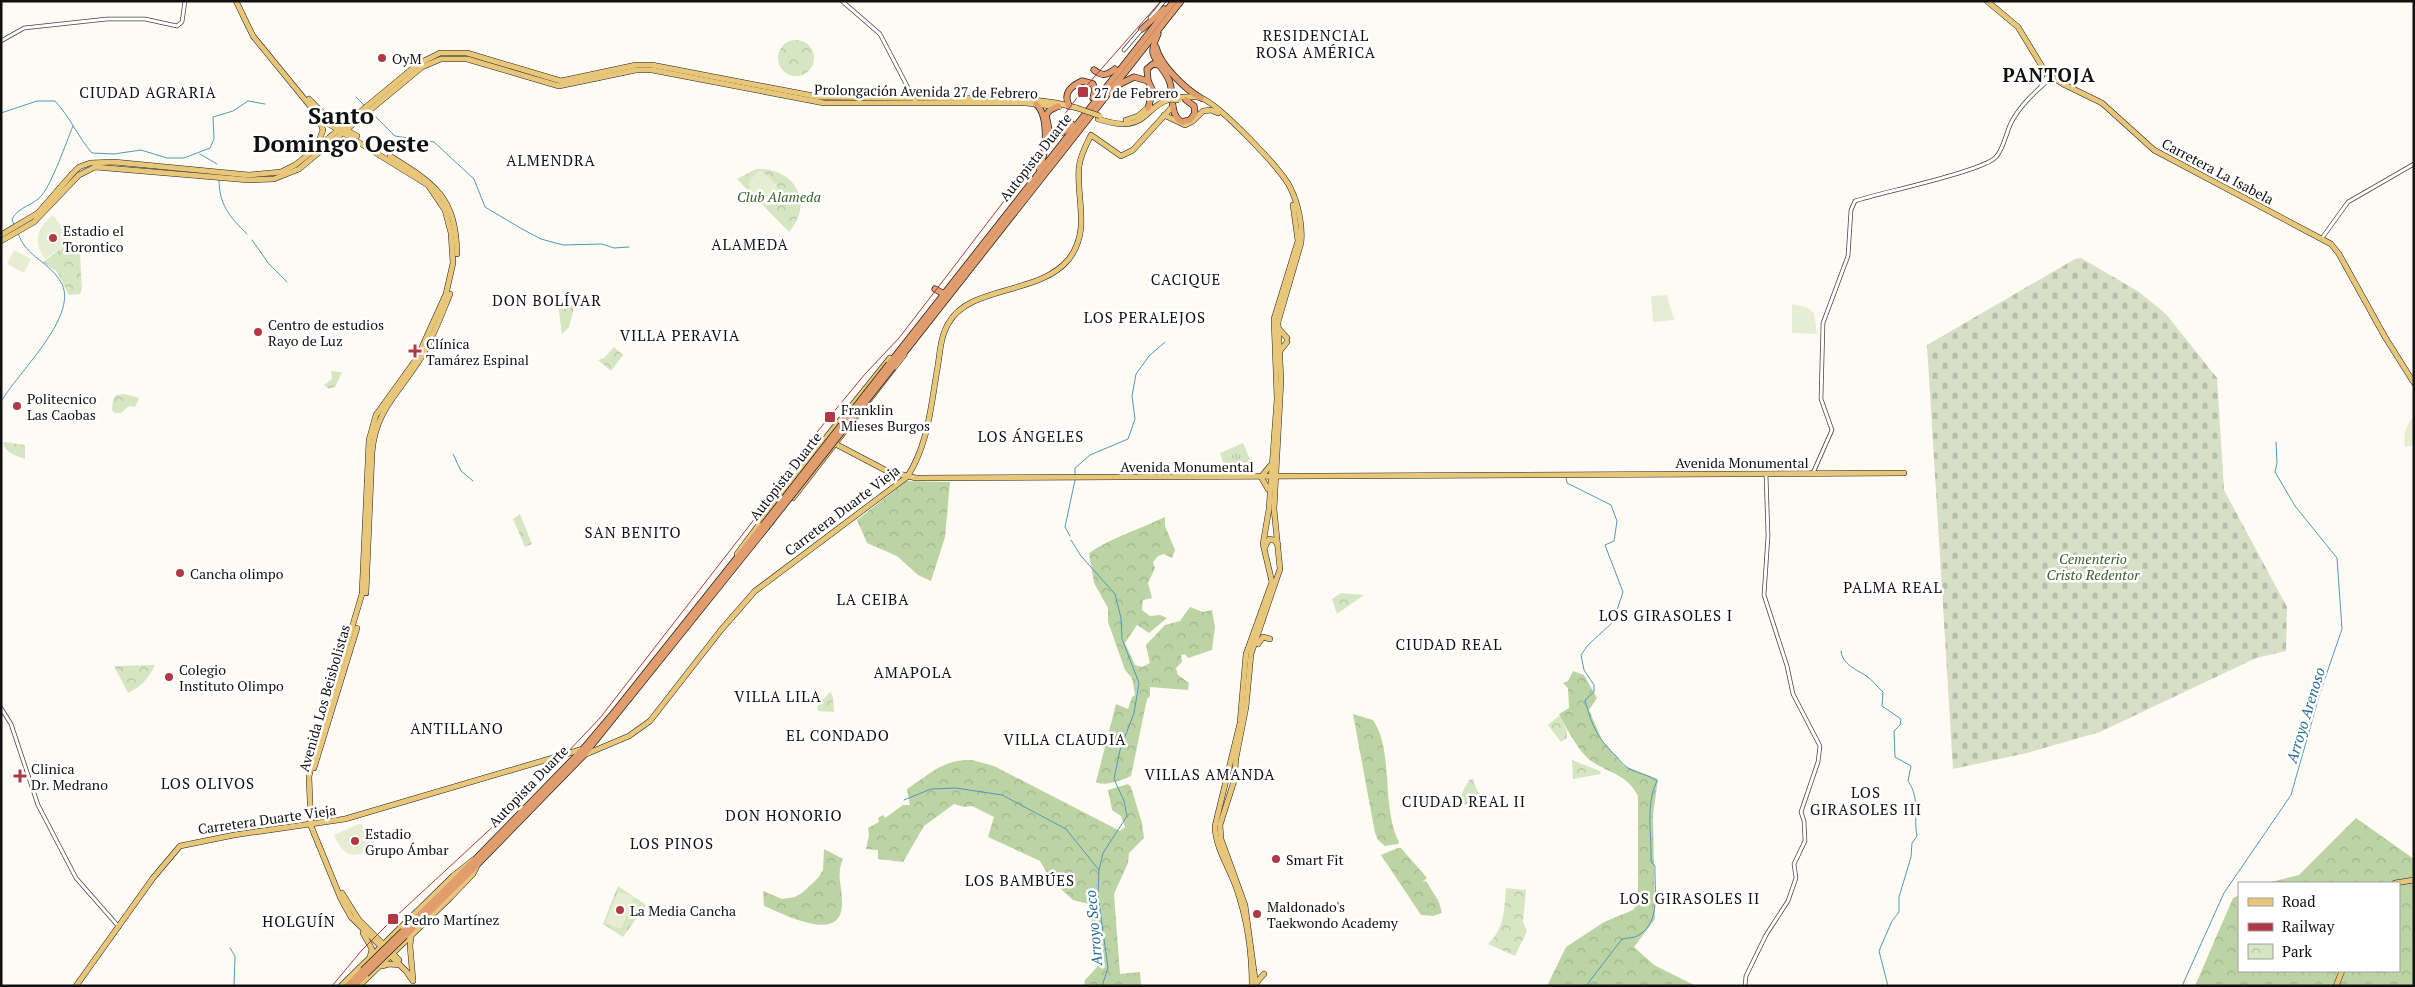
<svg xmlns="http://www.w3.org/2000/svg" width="2415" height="987" font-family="'PT Serif',serif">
  <defs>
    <pattern id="grass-tufts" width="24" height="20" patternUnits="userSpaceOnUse" patternTransform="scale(1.25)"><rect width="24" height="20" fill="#d6e5c2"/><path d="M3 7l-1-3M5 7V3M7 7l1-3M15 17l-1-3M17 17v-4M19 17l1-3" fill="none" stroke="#b7c3a6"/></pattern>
    <pattern id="forest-crowns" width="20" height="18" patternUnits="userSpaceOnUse" patternTransform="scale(1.25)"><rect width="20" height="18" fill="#bcd4a3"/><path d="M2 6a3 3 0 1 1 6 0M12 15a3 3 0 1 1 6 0" fill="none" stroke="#a1b58b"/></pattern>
    <pattern id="cemetery-stones" width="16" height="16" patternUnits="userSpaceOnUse" patternTransform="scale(1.25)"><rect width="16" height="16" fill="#d8dfc7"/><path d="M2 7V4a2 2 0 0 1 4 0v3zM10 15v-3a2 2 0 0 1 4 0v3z" fill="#b8beaa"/></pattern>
    <pattern id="park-crowns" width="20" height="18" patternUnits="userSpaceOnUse" patternTransform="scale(1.25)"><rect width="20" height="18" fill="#d6e5c2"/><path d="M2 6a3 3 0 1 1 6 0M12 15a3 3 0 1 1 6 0" fill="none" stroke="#b7c3a6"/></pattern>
  </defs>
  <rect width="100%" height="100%" fill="#fefbf5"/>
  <path fill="url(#grass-tufts)" d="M1243 443 1256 473 1227 474 1220 453Z"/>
  <g fill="url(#forest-crowns)">
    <path d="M907 481 950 482 945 537 931 581 918 575 897 556 867 543 857 520Z"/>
    <path d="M1165 517V526L1175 550 1172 558 1164 554 1158 556 1153 562 1155 568 1148 583 1152 598 1143 600 1142 610 1150 616 1160 615 1167 618 1149 633 1137 625 1125 643 1135 665 1142 667 1150 663 1146 645 1165 625 1180 621 1190 607 1203 612 1212 610 1215 627 1212 650 1188 658 1185 654 1181 655 1182 662 1176 668 1178 675 1189 683 1188 690 1150 687V696L1147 699 1131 776C1122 780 1105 787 1096 782L1116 704 1128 709 1132 697 1135 695 1132 678 1125 670 1108 622V608L1094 583 1089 553C1113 537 1140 529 1165 517Z"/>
    <path d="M1573 671 1584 675 1597 698 1589 710 1602 740 1624 766 1658 779 1653 815 1655 919 1634 947 1654 965 1696 986H1547L1566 947 1604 922 1633 910 1637 905 1638 896V796C1628 775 1609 773 1591 761 1579 752 1569 732 1561 719L1559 714 1569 708 1568 688 1563 683 1568 681Z"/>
    <path d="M1353 714 1373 720C1394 750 1381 807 1399 842L1398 844 1385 846 1378 840 1375 833Z"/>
    <path d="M972 760 994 766 1120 831 1125 827 1121 816 1112 810 1108 790 1128 784 1131 787 1142 823 1144 838 1129 853 1128 863 1114 894 1120 974 1140 972 1141 986H1084L1085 980 1098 966 1089 904 1073 900 1051 880 1040 861 988 837 994 817 972 806 964 807 954 804 924 826 903 862 878 859V850L866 849 869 835 868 828 879 822 878 818 883 815 885 818 903 805H910L907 789C930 774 943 759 972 760Z"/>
    <path d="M2356 818 2414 859V986H2195L2233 898 2239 895V971H2399V883H2267L2299 875Z"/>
    <path d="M1398 848H1401L1427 878 1422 882 1426 881 1439 902 1442 913 1433 916 1421 915 1381 855Z"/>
    <path d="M824 849 843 859C836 874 842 886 842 901 844 946 786 915 764 906L763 891 782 899 795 897 802 893 818 878 823 870Z"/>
  </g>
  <path fill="url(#cemetery-stones)" d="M2081 258 2139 292 2166 314 2217 378 2224 490 2287 607 2286 651 2256 658 2100 732 2027 753 1953 769 1927 345 2075 259Z"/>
  <g fill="url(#park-crowns)">
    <circle cx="796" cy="58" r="18"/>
    <path d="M756 169C794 167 815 202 789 232L737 179Z"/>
    <path d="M71 241 80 254 82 289 80 294 69 295 57 272 43 262Z"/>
    <path d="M558 304 575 305 569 327 562 334Z"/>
    <path d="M614 347 623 355 611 371 598 360 604 358Z"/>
    <path d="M331 371 342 372 335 387 329 389 324 385 332 379Z"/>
    <path d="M124 394 139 398 135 407 129 406 121 413H115L112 410 113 400 116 395Z"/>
    <path d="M5 442 25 445V459C16 456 6 453 3 443Z"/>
    <path d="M520 514 532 544 525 547 513 519Z"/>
    <path d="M1341 593 1364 595 1337 614 1332 599Z"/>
    <path d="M155 665C149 678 141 687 128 693L114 666Z"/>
    <path d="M830 692 833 697 834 712 818 711 817 707Z"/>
    <path d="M1559 716 1567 731V738L1561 742 1548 725Z"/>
    <path d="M1572 760 1600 771 1601 774 1573 779Z"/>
    <path d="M1473 779 1482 803 1456 805 1469 780Z"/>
    <path d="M618 886 646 905 623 937 603 924Z"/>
    <path d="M1506 888 1526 890 1523 922 1527 931 1515 956 1488 944C1505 928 1504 910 1506 888Z"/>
  </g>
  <g fill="#e6edd2">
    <path d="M762 171 777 185 778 189 762 204C755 196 744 188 753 177 756 173 757 172 762 171Z"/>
    <path d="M53 215 71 241 45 259C32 241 37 228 53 215Z"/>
    <path d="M14 250 31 259 24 273 7 264Z"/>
    <path d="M1667 295 1674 320 1653 322 1651 296Z"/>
    <path d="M1792 304 1806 307 1814 313 1817 334 1792 333Z"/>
    <path d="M2414 417V445L2405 447C2403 435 2405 425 2414 417Z"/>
    <path d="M361 823 377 847C354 858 345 860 334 835Z"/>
    <path d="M618 891 634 897 621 929 605 923Z"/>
  </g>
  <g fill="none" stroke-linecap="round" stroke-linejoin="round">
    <g stroke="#5098bd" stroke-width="1">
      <path d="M356 97 365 106"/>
      <path d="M371 112 395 136 434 142 474 179 485 207 522 229 541 239 563 245 602 244 614 248 629 247"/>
      <path d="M1 113 37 101H55C70 117 78 137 92 153L114 154 141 150 167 158H184L210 148 214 139 213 117 233 111 248 101 265 104"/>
      <path d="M200 154 217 164"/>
      <path d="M219 179C219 205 229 216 247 234"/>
      <path d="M14 225 12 219C19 206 33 206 42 195 52 183 66 143 73 126"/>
      <path d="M252 240 269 264 287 282"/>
      <path d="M1 402C16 374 78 318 62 284 50 261 26 258 18 233"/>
      <path d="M453 454 461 471 473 481"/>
      <path d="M1075 476V468L1090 455 1128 439 1135 419 1132 396 1136 374 1149 356 1165 342"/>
      <path d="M1566 477 1567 483 1611 505 1617 521 1614 541 1605 545 1623 592 1613 622 1588 645 1581 655 1584 670 1594 685V692L1585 700C1592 726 1597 738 1617 757 1621 762 1626 768 1632 770 1641 774 1648 775 1657 781 1645 806 1652 834 1651 862L1655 866C1654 888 1662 924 1637 936 1634 938 1626 938 1622 939L1586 986"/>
      <path d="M1070 536 1065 527 1075 480"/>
      <path d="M1071 540 1081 556 1115 594 1121 618 1122 639 1139 683 1134 713 1120 750 1114 779 1124 801 1127 816 1103 853 1099 870 1098 895 1108 968 1102 986"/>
      <path d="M1841 651C1842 664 1855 669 1865 675 1872 679 1877 687 1883 692L1882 706 1901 719 1900 725 1894 731 1895 757 1911 766 1908 781C1921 800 1913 816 1917 836L1912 843 1911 857 1899 897V912L1892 921 1879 951 1888 986"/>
      <path d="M904 800 931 789 956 788 1002 795 1066 829 1099 870"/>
      <path d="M230 948 235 956 234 986"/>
      <path d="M2182 986 2224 893 2291 795 2320 693 2342 629 2337 558 2295 506 2275 472 2277 463 2276 442"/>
    </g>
    <g stroke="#434343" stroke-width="4.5">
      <g id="minor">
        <path d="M842 1 880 34 916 103"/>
        <path d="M1150 18 1164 1"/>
        <path d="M1 41 24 28 107 19H145L177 26 182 22 185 1"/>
        <path d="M1124 50 1142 29"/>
        <path d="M2041 85 2048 75"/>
        <path d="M2322 238 2348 202 2414 164"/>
        <path d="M1813 473 1832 430 1821 399 1823 323 1848 256 1851 210 1855 201C1879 193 1984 171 1996 157 2004 148 2006 133 2011 123 2020 105 2037 90 2052 77"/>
        <path d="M1 708 11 724 38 805 76 878 119 927"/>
        <path d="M1745 986 1746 976 1766 935 1788 901 1796 878 1794 864 1805 841 1804 821 1801 812 1818 762 1820 746 1793 694 1787 666 1764 595 1768 536 1766 474"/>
      </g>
    </g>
    <g stroke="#212121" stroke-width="6">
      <g id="major">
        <path d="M236 1 253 36 315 112 329 124 428 185 445 210 451 233 453 263 446 294 417 358 376 415 369 440 362 594 313 758 309 777 311 826 341 899 351 917 406 971 413 981"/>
        <path d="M1987 1 2018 27 2046 73 2063 84 2102 103 2154 150 2331 244 2339 254 2385 337 2414 383"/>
        <path d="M1178 97C1185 97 1194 96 1201 98 1219 104 1281 169 1290 187 1298 203 1303 225 1301 243L1278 322 1281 380 1274 509 1280 569 1251 654 1246 707 1236 758 1234 781 1220 825 1221 839 1245 905 1256 986"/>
        <path d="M309 99 330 120 357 136"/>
        <path d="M1164 115 1185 125 1193 121 1203 111 1211 110 1218 113"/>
        <path d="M1098 119C1114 124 1132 128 1145 116 1153 109 1158 103 1168 100"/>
        <path d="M1126 120 1138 116 1150 106"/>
        <path d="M331 121 349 118"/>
        <path d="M317 146 323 130 318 116"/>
        <path d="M390 156C435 184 456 197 457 254"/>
        <path d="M1 235 38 213 72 174 79 167 90 163 114 162 249 175 281 172 295 165 314 150 418 64 440 53H467L561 81 636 65H652L819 97 1027 99 1057 103 1077 108"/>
        <path d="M1 241 34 222 79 175 95 167 249 180 274 179 299 169 422 67 441 59H467L559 86 636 70H652L824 103H1026L1059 107"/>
        <path d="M1279 329 1287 338"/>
        <path d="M1280 351 1287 342"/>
        <path d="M826 439 887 471 916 478 1904 473"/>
        <path d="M1268 489 1261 477 1270 466"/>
        <path d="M793 498 904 355"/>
        <path d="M1265 547 1269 539 1274 540 1278 545"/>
        <path d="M737 554 796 475 890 358"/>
        <path d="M366 593 372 453C375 411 398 394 419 361 432 341 441 316 450 294"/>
        <path d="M1258 644 1263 637 1270 639"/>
        <path d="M584 755 629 736 650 721 721 630 755 591 907 477C929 444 931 403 938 365 940 351 941 336 948 324 970 284 1039 296 1069 259 1091 230 1076 199 1079 167 1080 156 1086 145 1091 135L1121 156 1133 150 1173 106"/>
        <path d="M314 768 357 628"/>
        <path d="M2395 883 2414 880"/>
        <path d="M342 893 359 920 399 960"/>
        <path d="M363 933 372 949 370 957"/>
        <path d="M411 937 410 946 413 980"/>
        <path d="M382 966 389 964 400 965"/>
        <path d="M1257 982 1264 974"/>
        <path d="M76 986 153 878 180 846 234 835 345 819 583 749"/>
        <path d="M341 986 453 876 473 860"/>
        <path d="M359 986 451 897 473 874 477 866"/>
        <path d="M1252 986C1252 954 1247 918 1236 887 1229 867 1215 847 1215 826L1240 723 1246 654 1272 582 1263 544 1269 509 1277 399 1274 319 1298 241 1293 205"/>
        <path d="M2336 986 2342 971"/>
      </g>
    </g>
    <g stroke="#212121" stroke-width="7">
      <g id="highway">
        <path d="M1142 29 1164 9"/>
        <path d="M1158 34C1155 41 1152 46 1153 53 1156 64 1167 72 1170 83 1174 96 1169 115 1182 122L1190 120 1195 113 1194 106 1186 100"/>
        <path d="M1156 47C1160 65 1186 90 1201 98"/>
        <path d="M1094 70C1103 77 1107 75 1115 69"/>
        <path d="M1148 81 1147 69 1153 64 1159 65"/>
        <path d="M1118 85 1134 77 1148 81 1153 91 1148 108"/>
        <path d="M1036 104C1049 115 1047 154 1039 168"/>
        <path d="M1058 106 1050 110 1046 115 1049 130C1057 137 1066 132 1072 124"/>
        <path d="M1069 106C1063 93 1070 87 1082 81L1093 84 1095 90 1093 98"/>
        <path d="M935 289 944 294"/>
        <path d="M889 364 1174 1"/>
        <path d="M893 367 1181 1"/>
        <path d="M403 931 456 879 583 749 616 710 763 525"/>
        <path d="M405 936 471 871 583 756 766 528"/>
        <path d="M348 986 363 970"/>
        <path d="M354 986 366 974"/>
      </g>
    </g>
    <use href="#minor" stroke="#fff" stroke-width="3"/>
    <use href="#major" stroke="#e8c77b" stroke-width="5"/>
    <use href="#highway" stroke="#e29d6e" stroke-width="5.5"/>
    <path stroke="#b03945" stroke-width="1" d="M332 986 362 950 393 919 526 796 600 718 770 499 803 449 865 374 899 338 949 273 1030 167 1055 127 1082 91 1161 1"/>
    <g stroke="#212121" stroke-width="6" stroke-linecap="butt">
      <g id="major-bridge">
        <path d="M1168 100H1179"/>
        <path d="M1077 108 1100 116"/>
      </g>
    </g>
    <g stroke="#212121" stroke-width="7" stroke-linecap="butt">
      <g id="highway-bridge">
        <path d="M763 525 889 364"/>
        <path d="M766 528 893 367"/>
        <path d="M363 970 403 931"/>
        <path d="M366 974 405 936"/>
      </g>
    </g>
    <use href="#major-bridge" stroke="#e8c77b" stroke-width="5"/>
    <use href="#highway-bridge" stroke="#e29d6e" stroke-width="5.5"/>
  </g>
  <g fill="#b03945" stroke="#fff" stroke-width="2">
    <circle cx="382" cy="58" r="5"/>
    <rect x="1077" y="86" width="12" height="12" rx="2.5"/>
    <circle cx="53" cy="238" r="5"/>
    <circle cx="258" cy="332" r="5"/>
    <path d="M412.5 343.5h5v5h5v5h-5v5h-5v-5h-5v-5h5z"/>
    <circle cx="17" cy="406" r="5"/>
    <rect x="824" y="411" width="12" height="12" rx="2.5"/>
    <circle cx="180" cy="573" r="5"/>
    <circle cx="169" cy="677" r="5"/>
    <path d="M17.5 768.5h5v5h5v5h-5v5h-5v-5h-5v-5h5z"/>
    <circle cx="355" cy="841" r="5"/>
    <circle cx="1276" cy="859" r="5"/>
    <circle cx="620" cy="910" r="5"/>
    <circle cx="1257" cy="914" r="5"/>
    <rect x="387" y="913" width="12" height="12" rx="2.5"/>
  </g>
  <g text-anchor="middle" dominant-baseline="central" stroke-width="5" stroke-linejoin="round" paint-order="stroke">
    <g font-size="14" fill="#101010" stroke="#fff" text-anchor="start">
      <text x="392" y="58">OyM</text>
      <text x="1094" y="92">27 de Febrero</text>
      <text x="63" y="230">Estadio el<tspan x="63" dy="16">Torontico</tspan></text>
      <text x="268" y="324">Centro de estudios<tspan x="268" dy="16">Rayo de Luz</tspan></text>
      <text x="426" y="343">Clínica<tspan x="426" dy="16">Tamárez Espinal</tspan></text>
      <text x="27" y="398">Politecnico<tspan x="27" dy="16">Las Caobas</tspan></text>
      <text x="841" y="409">Franklin<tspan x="841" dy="16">Mieses Burgos</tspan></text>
      <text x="190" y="573">Cancha olimpo</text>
      <text x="179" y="669">Colegio<tspan x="179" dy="16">Instituto Olimpo</tspan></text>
      <text x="31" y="768">Clinica<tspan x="31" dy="16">Dr. Medrano</tspan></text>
      <text x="365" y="833">Estadio<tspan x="365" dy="16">Grupo Ámbar</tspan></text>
      <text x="1286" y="859">Smart Fit</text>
      <text x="1267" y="906">Maldonado's<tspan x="1267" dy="16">Taekwondo Academy</tspan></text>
      <text x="630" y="910">La Media Cancha</text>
      <text x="404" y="919">Pedro Martínez</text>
    </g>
    <g font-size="14" fill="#101010" stroke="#fff">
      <text transform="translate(926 91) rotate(1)">Prolongación Avenida 27 de Febrero</text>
      <text transform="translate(1035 157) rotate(-52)">Autopista Duarte</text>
      <text transform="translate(2218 171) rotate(28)">Carretera La Isabela</text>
      <text x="1742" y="462">Avenida Monumental</text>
      <text x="1187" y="466">Avenida Monumental</text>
      <text transform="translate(785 476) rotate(-52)">Autopista Duarte</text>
      <text transform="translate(842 510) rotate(-37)">Carretera Duarte Vieja</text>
      <text transform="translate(324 698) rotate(-74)">Avenida Los Beisbolistas</text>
      <text transform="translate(528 786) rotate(-46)">Autopista Duarte</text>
      <text transform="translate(267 819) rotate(-8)">Carretera Duarte Vieja</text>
    </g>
    <g font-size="14" font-style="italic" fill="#376128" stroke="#fff">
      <text x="779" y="196">Club Alameda</text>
      <text x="2093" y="558">Cementerio<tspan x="2093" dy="16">Cristo Redentor</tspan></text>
    </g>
    <g font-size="15" letter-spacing="1" fill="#101010" stroke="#fff">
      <text x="1316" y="35">RESIDENCIAL<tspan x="1316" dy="17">ROSA AMÉRICA</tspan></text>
      <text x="148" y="92">CIUDAD AGRARIA</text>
      <text x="551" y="160">ALMENDRA</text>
      <text x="750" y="244">ALAMEDA</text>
      <text x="1186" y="279">CACIQUE</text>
      <text x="547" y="300">DON BOLÍVAR</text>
      <text x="1145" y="317">LOS PERALEJOS</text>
      <text x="680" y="335">VILLA PERAVIA</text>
      <text x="1031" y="436">LOS ÁNGELES</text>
      <text x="633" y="532">SAN BENITO</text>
      <text x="1893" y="587">PALMA REAL</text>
      <text x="873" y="599">LA CEIBA</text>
      <text x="1666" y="615">LOS GIRASOLES I</text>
      <text x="1449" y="644">CIUDAD REAL</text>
      <text x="913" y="672">AMAPOLA</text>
      <text x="778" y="696">VILLA LILA</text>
      <text x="457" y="728">ANTILLANO</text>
      <text x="838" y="735">EL CONDADO</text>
      <text x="1065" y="739">VILLA CLAUDIA</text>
      <text x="1210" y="774">VILLAS AMANDA</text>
      <text x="208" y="783">LOS OLIVOS</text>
      <text x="1866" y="792">LOS<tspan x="1866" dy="17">GIRASOLES III</tspan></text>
      <text x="1464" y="801">CIUDAD REAL II</text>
      <text x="784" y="815">DON HONORIO</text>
      <text x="672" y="843">LOS PINOS</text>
      <text x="1020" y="880">LOS BAMBÚES</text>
      <text x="1690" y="898">LOS GIRASOLES II</text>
      <text x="299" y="921">HOLGUÍN</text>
    </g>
    <g font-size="15" font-style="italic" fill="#286b94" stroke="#fff">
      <text transform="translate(2305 715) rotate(-73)">Arroyo Arenoso</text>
      <text transform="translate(1093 928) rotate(-95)">Arroyo Seco</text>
    </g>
    <g font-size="19" font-weight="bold" letter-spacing="1" fill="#101010" stroke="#fff">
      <text x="2049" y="74">PANTOJA</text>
    </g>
    <g font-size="24" font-weight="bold" fill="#101010" stroke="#fff">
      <text x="341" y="115">Santo<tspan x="341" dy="28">Domingo Oeste</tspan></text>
    </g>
  </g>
  <rect width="2415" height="987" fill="none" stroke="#101010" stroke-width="5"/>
  <rect x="2238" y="882" width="162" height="90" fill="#ffffff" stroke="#9f9f9f"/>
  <rect x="2248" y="898" width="25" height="8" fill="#e8c77b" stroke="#9f9f9f"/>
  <text x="2282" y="907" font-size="15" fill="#101010">Road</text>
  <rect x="2248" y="923" width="25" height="8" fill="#b03945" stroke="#9f9f9f"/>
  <text x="2282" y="932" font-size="15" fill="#101010">Railway</text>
  <rect x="2248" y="944" width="25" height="15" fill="url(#park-crowns)" stroke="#9f9f9f"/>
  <text x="2282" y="957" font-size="15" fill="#101010">Park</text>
</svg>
